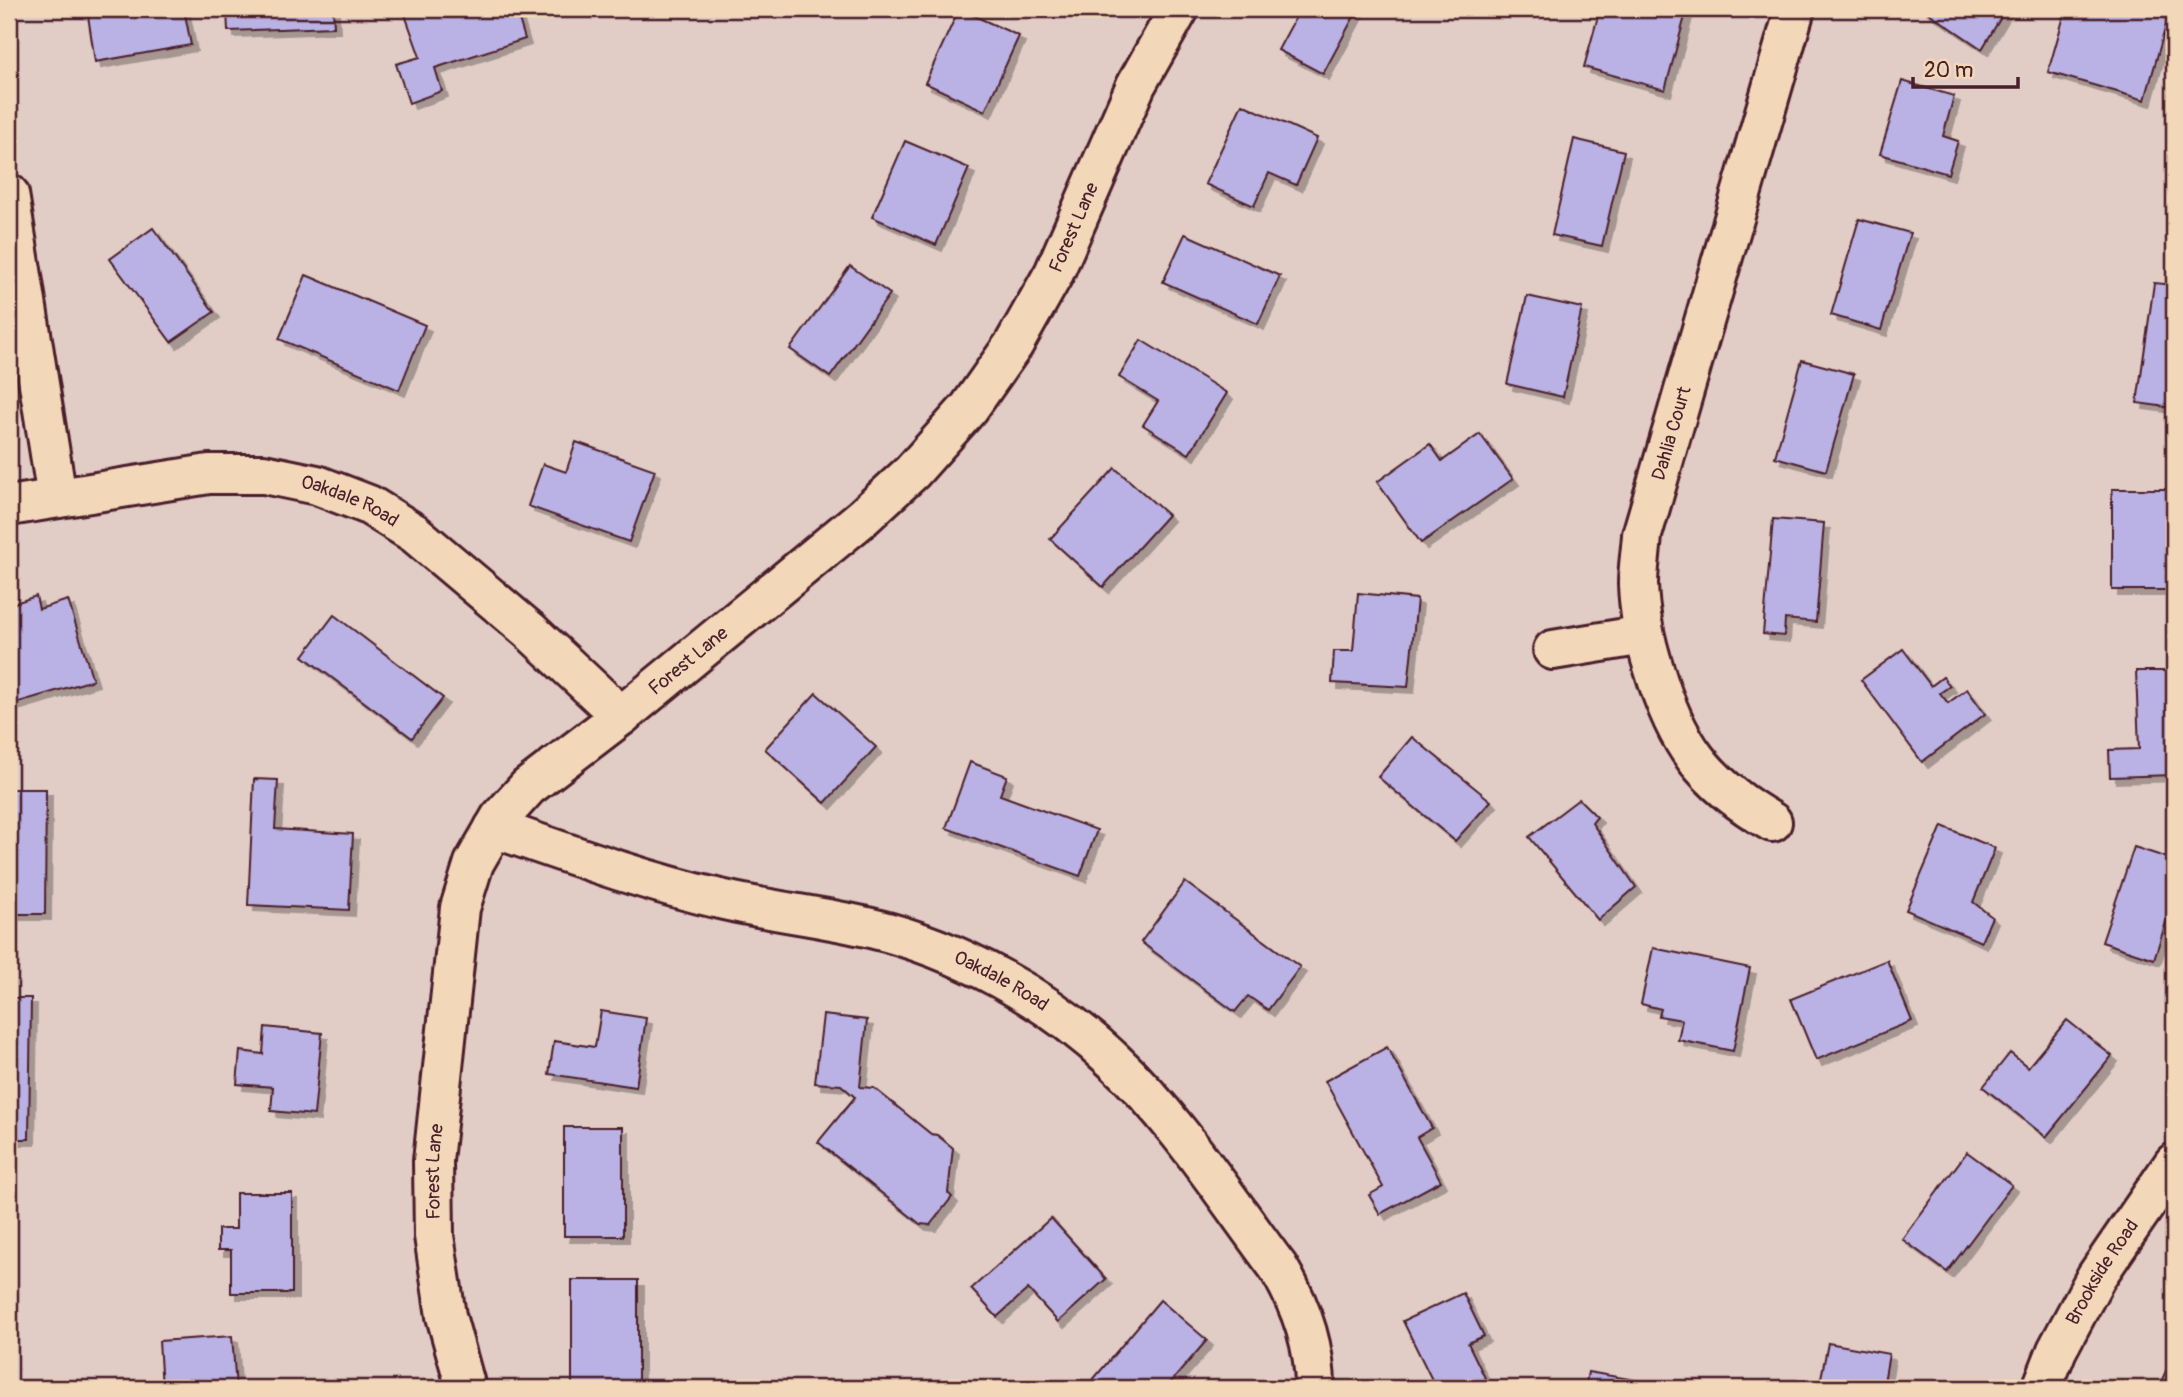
<svg xmlns="http://www.w3.org/2000/svg" width="2183" height="1397" font-family="Pangolin,sans-serif">
  <defs>
    <filter id="shadow"><feDropShadow dx="6" dy="6" stdDeviation="0" flood-color="#0004"/></filter>
  </defs>
  <rect width="100%" height="100%" fill="#e1cdc6"/>
  <filter id="ink" filterUnits="userSpaceOnUse"><feTurbulence type="fractalNoise" baseFrequency=".0143" numOctaves="2"/><feDisplacementMap in="SourceGraphic" scale="14" xChannelSelector="R" yChannelSelector="G"/><feConvolveMatrix kernelMatrix="1 2 1 2 8 2 1 2 1" color-interpolation-filters="sRGB"/></filter>
  <g filter="url(#ink)">
    <g fill="#bab2e4" stroke="#4a1f2b" stroke-width="2" filter="url(#shadow)">
      <path d="M87 9H184L191 45 95 62Z"/>
      <path d="M227 9H333L334 27 228 31Z"/>
      <path d="M403 9H516L525 39 435 68 442 91 409 103 396 64 420 57Z"/>
      <path d="M959 9 1019 36 985 111 925 83Z"/>
      <path d="M1300 9H1358L1323 74 1278 50Z"/>
      <path d="M1600 9H1687L1665 90 1584 67Z"/>
      <path d="M1923 9H2006L1982 49Z"/>
      <path d="M2066 9H2136L2168 18 2145 100 2048 72Z"/>
      <path d="M1902 81 1954 96 1943 136 1958 141 1948 174 1880 154Z"/>
      <path d="M1242 104 1317 138 1296 185 1269 173 1254 206 1205 184Z"/>
      <path d="M1574 139 1624 151 1602 246 1552 235Z"/>
      <path d="M905 141 969 168 936 245 872 217Z"/>
      <path d="M1859 219 1910 233 1881 330 1831 315Z"/>
      <path d="M153 228 214 312 171 342 110 259Z"/>
      <path d="M1185 234 1280 276 1258 324 1163 282Z"/>
      <path d="M850 266 890 294 830 377 790 349Z"/>
      <path d="M306 275 425 325 399 390 279 339Z"/>
      <path d="M2154 283 2174 285V408L2137 403Z"/>
      <path d="M1527 296 1582 308 1563 397 1507 384Z"/>
      <path d="M1141 340 1227 393 1189 454 1143 425 1158 401 1119 377Z"/>
      <path d="M1802 360 1854 374 1826 471 1775 457Z"/>
      <path d="M1480 434 1513 479 1421 543 1377 482 1430 444 1442 461Z"/>
      <path d="M576 442 655 470 629 542 528 506 543 464 566 472Z"/>
      <path d="M1115 468 1168 515 1103 587 1050 539Z"/>
      <rect x="2112" y="489" width="62" height="101"/>
      <path d="M1773 519 1824 523 1816 622 1785 619 1784 636 1763 634Z"/>
      <path d="M1358 593 1417 599 1408 687 1332 683 1334 651H1353Z"/>
      <path d="M36 596 39 609 68 600 93 680 9 705V605Z"/>
      <path d="M334 615 443 698 412 738 303 656Z"/>
      <path d="M1903 649 1931 686 1943 677 1950 686 1940 693 1948 703 1967 689 1985 714 1922 762 1861 680Z"/>
      <path d="M2136 671H2174V775L2110 777 2109 750 2139 749Z"/>
      <path d="M816 693 876 747 825 803 765 749Z"/>
      <path d="M1412 737 1491 801 1455 841 1378 777Z"/>
      <path d="M970 762 1007 776 1000 795 1097 830 1080 876 946 828Z"/>
      <path d="M254 779 278 780 275 829 353 834 349 910 248 905Z"/>
      <path d="M9 789H46L45 914H9Z"/>
      <path d="M1579 799 1597 817 1592 823 1636 887 1598 920 1529 837Z"/>
      <path d="M1942 826 1995 848 1973 902 1992 917 1981 942 1906 910Z"/>
      <path d="M2134 847 2174 860V898L2154 959 2102 942Z"/>
      <path d="M1185 882 1300 967 1268 1010 1248 996 1235 1012 1141 942Z"/>
      <path d="M1653 948 1750 968 1733 1051 1678 1040 1682 1020 1659 1016 1661 1009 1641 1004Z"/>
      <path d="M1887 960 1912 1021 1816 1060 1791 999Z"/>
      <path d="M9 998H31L29 1139H9Z"/>
      <path d="M601 1011 646 1018 636 1087 549 1074 554 1041 595 1047Z"/>
      <path d="M823 1015 867 1020 860 1087 874 1088 931 1134 937 1135 953 1148 948 1193 952 1197 930 1225 920 1224 818 1142 855 1097 841 1085 815 1083Z"/>
      <path d="M2067 1020 2112 1056 2046 1137 1983 1087 2010 1053 2028 1067Z"/>
      <path d="M265 1027 322 1033 314 1115 271 1111 273 1087 237 1084 240 1051 263 1054Z"/>
      <path d="M1387 1047 1432 1128 1417 1137 1441 1181 1380 1214 1369 1195 1383 1187 1325 1081Z"/>
      <rect x="564" y="1127" width="59" height="109"/>
      <path d="M1967 1152 2012 1185 1947 1272 1902 1239Z"/>
      <path d="M236 1193H292V1293H231V1250H218V1229H236Z"/>
      <path d="M1051 1218 1106 1279 1058 1322 1028 1289 997 1317 971 1289Z"/>
      <rect x="572" y="1280" width="66" height="108"/>
      <path d="M1463 1293 1484 1336 1468 1343 1490 1388H1436L1403 1321Z"/>
      <path d="M1160 1300 1207 1340 1166 1388H1086Z"/>
      <path d="M232 1336 236 1388H162L159 1341Z"/>
      <path d="M1828 1343 1889 1354 1883 1388H1819Z"/>
      <path d="M2174 1354V1388H2158Z"/>
      <path d="M1588 1372 1682 1388H1585Z"/>
    </g>
    <g fill="none" stroke-linecap="round" stroke-linejoin="round">
      <g stroke="#4a1f2b" stroke-width="44">
        <g id="street">
          <path d="M9 194 57 498"/>
          <path id="s1" d="M9 506 209 474H264L317 485 369 505 414 533 529 630 621 716"/>
          <path d="M1553 650 1644 635"/>
          <path id="s2" d="M1772 822C1704 783 1676 743 1654 669 1645 641 1639 613 1638 584 1638 568 1641 551 1642 535L1795 9"/>
          <path id="s3" d="M494 828C569 854 643 881 720 899 770 911 821 916 871 928 959 949 1048 998 1114 1061 1177 1120 1226 1198 1278 1267 1300 1304 1315 1345 1315 1388"/>
          <path id="s4" d="M466 1388 446 1316 434 1236 433 1161 460 908 474 863 500 818 528 787 621 716 862 518 912 472 969 408 1014 344 1054 273 1136 85 1179 9"/>
          <path id="s5" d="M2042 1388 2057 1350 2096 1277 2174 1163"/>
        </g>
      </g>
      <use href="#street" stroke="#f2d8b9" stroke-width="38"/>
    </g>
  </g>
  <g text-anchor="middle" dominant-baseline="central" stroke-width="5" stroke-linejoin="round" paint-order="stroke">
    <g font-size="19" fill="#4a1f2b" stroke="#f2d8b9">
      <text stroke="none"><textPath href="#s4" startOffset="1418">Forest Lane</textPath></text>
      <text stroke="none"><textPath href="#s2" startOffset="441">Dahlia Court</textPath></text>
      <text stroke="none"><textPath href="#s1" startOffset="348">Oakdale Road</textPath></text>
      <text stroke="none"><textPath href="#s4" startOffset="830">Forest Lane</textPath></text>
      <text stroke="none"><textPath href="#s3" startOffset="532">Oakdale Road</textPath></text>
      <text stroke="none"><textPath href="#s4" startOffset="220">Forest Lane</textPath></text>
      <text stroke="none"><textPath href="#s5" startOffset="131">Brookside Road</textPath></text>
    </g>
  </g>
  <rect width="2183" height="1397" fill="none" stroke="#f2d8b9" stroke-width="35"/>
  <rect x="18" y="18" width="2148" height="1362" fill="none" stroke="#4a1f2b" stroke-width="2.5" filter="url(#ink)"/>
  <path d="M1913 77v10h105v-10" fill="none" stroke="#4a1f2b" stroke-width="3.5"/>
  <text x="1924" y="77" font-size="21" fill="#4a1f2b" stroke="#f2d8b9" stroke-width="5" paint-order="stroke">20 m</text>
</svg>
